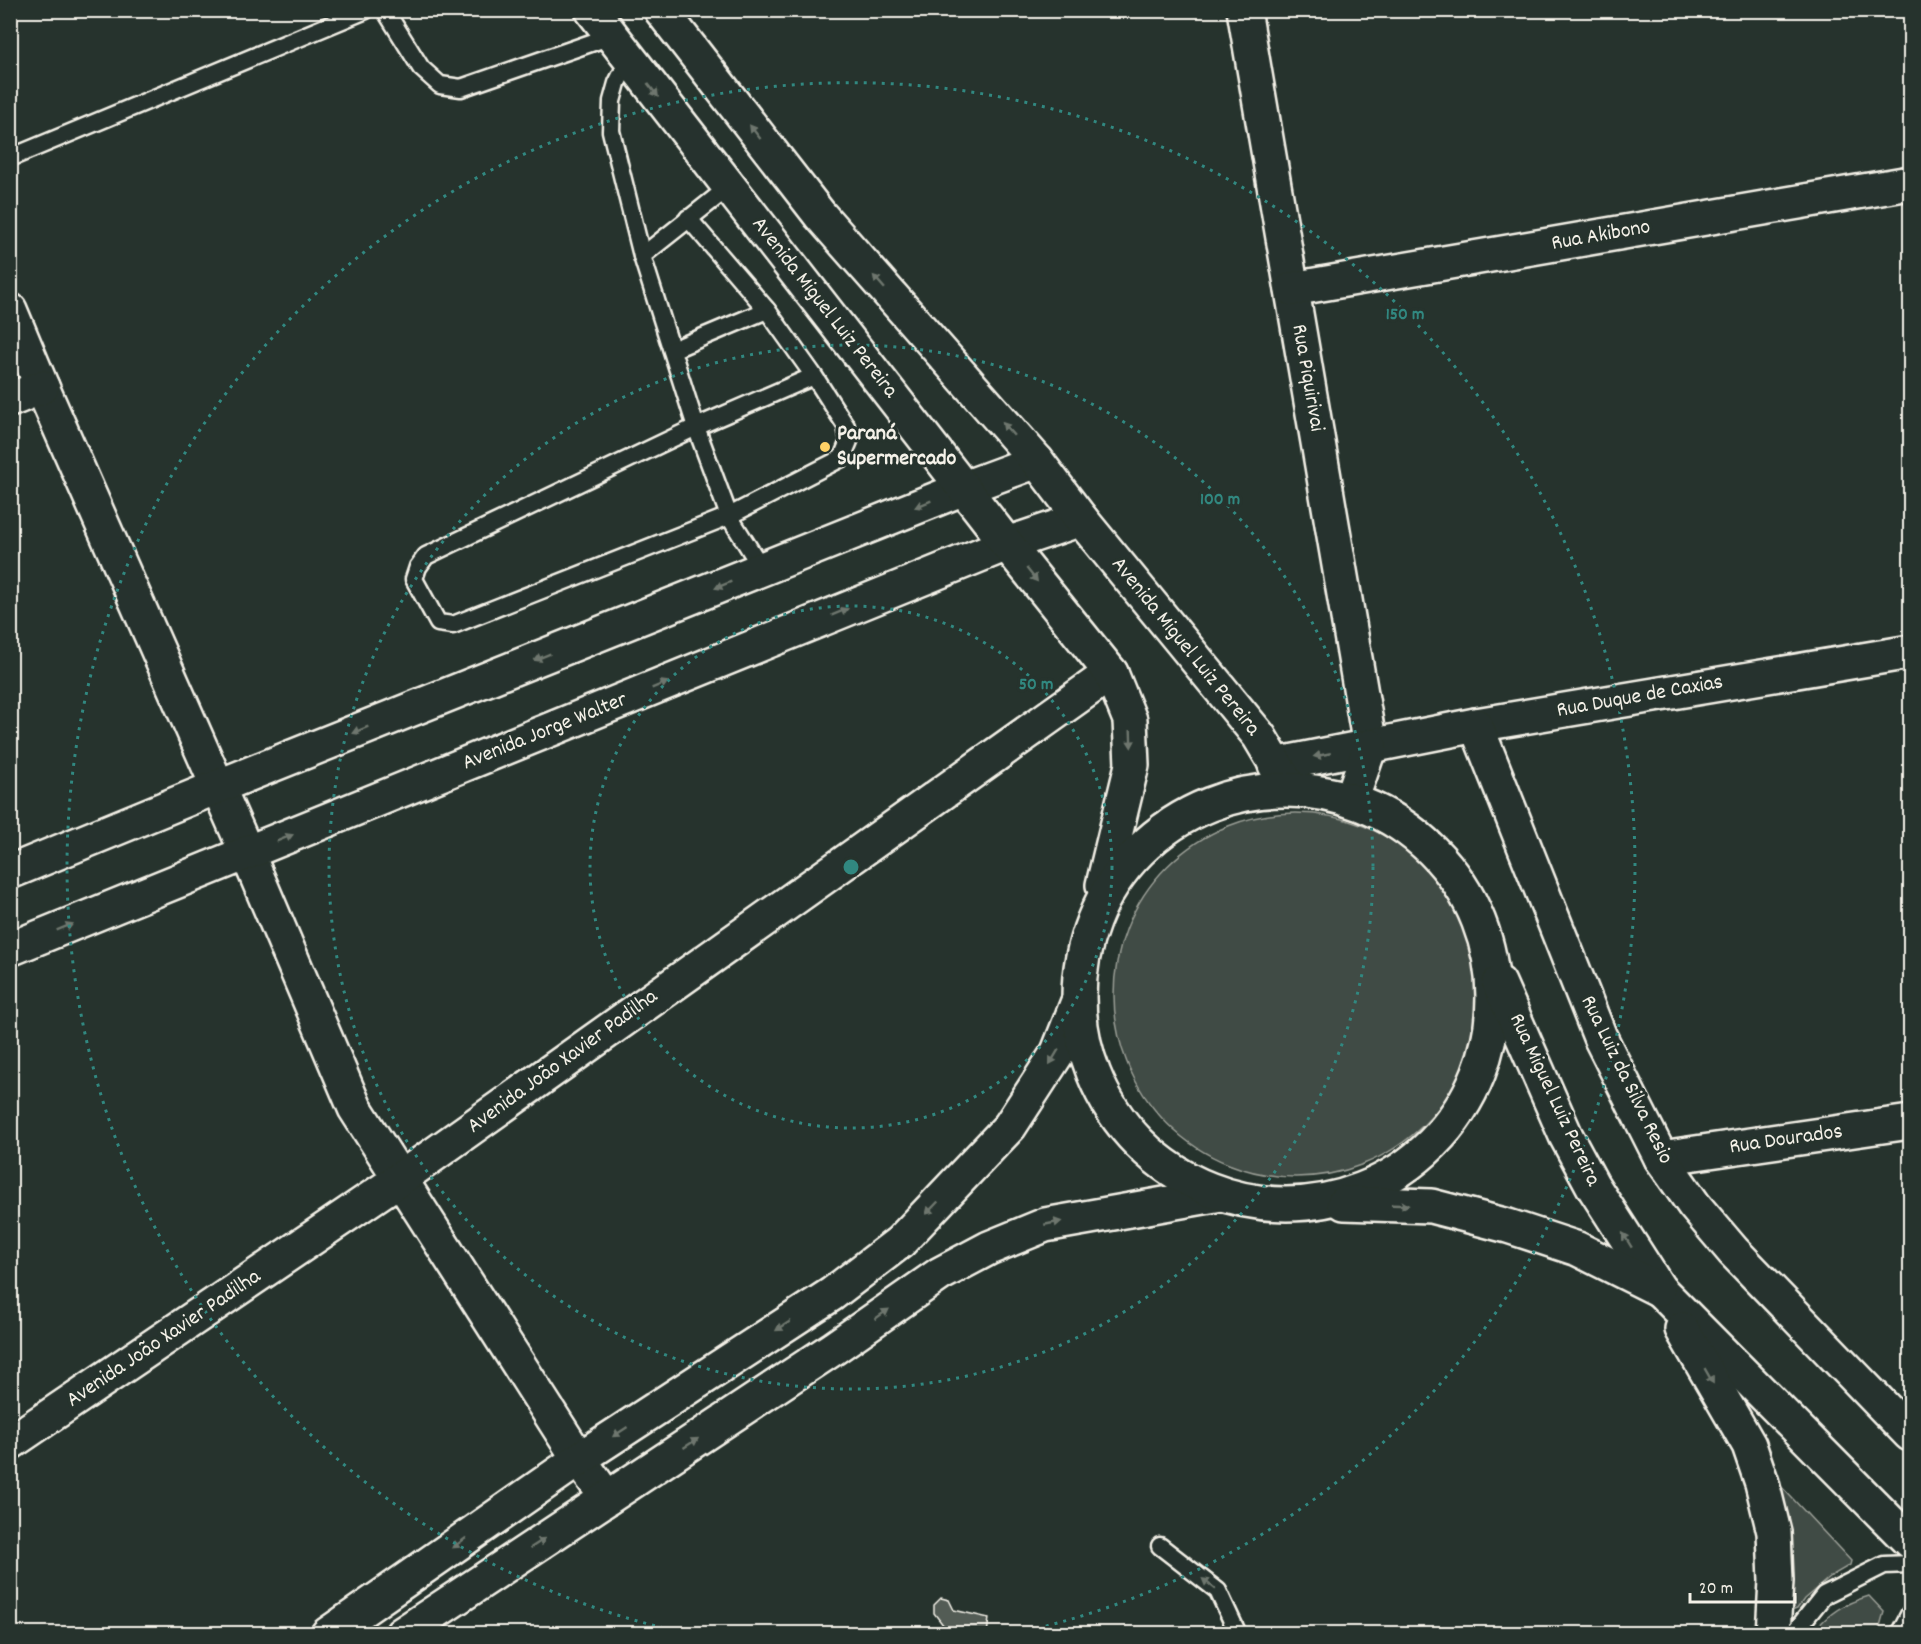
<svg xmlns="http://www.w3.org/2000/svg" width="1921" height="1644" font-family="Dekko,sans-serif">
  <rect width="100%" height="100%" fill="#26332d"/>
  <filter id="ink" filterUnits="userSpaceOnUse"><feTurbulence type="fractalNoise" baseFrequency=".0167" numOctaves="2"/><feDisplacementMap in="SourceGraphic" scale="12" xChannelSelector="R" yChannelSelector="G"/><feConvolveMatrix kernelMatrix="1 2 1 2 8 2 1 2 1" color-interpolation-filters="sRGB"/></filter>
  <g filter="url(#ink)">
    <g fill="#414b45" stroke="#9a9e96" stroke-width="1.5">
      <circle cx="1296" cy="995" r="182"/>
      <path d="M1778 1483 1851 1561 1850 1565 1831 1576 1804 1599 1797 1609 1791 1611 1786 1610Z"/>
      <path d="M1869 1596 1884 1612 1878 1633H1812C1830 1612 1843 1604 1869 1596Z"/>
    </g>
    <path fill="#525c55" stroke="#f4f1e8" stroke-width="1.5" d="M941 1598 949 1600 954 1610 989 1618 987 1634H950L934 1613V1605Z"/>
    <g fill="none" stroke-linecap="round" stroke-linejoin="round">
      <g stroke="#f4f1e8" stroke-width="21">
        <g id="lane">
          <path d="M385 10 421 68 440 85 461 88 611 36"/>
          <path d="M629 59 617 83 612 101 611 131 642 256"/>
          <path d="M10 158 366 10"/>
          <path d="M729 187 642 256 696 427 729 516 762 569"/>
          <path d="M688 218 767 310 814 376 846 426 849 441 842 458 729 516 453 625 438 623 414 579 418 567 426 556 696 427 814 376"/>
          <path d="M672 350 767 310"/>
          <path d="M1160 1546 1218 1591 1238 1634"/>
          <path d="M1793 1634 1824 1595 1884 1565 1910 1564"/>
          <path d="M1899 1634 1910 1613"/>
        </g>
      </g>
      <g stroke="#f4f1e8" stroke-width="38">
        <g id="street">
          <path d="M1244 10 1370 746"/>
          <path d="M1292 289 1910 183"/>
          <path d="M10 310 42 387 247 853 355 1108 579 1459 607 1498"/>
          <path d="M10 400 42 387"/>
          <path d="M1476 725 1910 652"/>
          <path d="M10 872 217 787 964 488 1037 461"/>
          <path d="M10 949 1007 544 1081 519"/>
          <path d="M1661 1158 1910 1122"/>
          <path d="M10 1443 401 1178 1111 673"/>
        </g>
      </g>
      <g stroke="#f4f1e8" stroke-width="38">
        <g id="secondary">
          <path d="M1275 765 1476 725 1600 1037 1661 1158 1694 1205 1733 1251 1910 1434"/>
          <path d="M1352 798 1370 746"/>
        </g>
      </g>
      <g stroke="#f4f1e8" stroke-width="38">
        <g id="primary">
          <path d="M328 1634 579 1459 832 1294 900 1242 1010 1126 1058 1052 1077 1004"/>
          <path d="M402 1634 834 1348 940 1274 989 1248 1045 1225 1221 1194"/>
        </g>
      </g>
      <g stroke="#f4f1e8" stroke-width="38">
        <g id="highway">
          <path d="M592 10 1007 544 1111 673 1130 720 1132 765 1103 885"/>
          <path d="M661 10 820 215 1037 461 1081 519 1259 736 1290 788"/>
          <circle cx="1286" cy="997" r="207"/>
          <path d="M1499 983 1566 1136 1593 1186 1659 1289 1910 1542"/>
          <path d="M1344 1203 1431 1206 1508 1226 1578 1249 1658 1289"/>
          <path d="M1682 1329 1749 1445 1762 1483 1774 1532 1776 1581 1773 1634"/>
        </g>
      </g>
      <use href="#lane" stroke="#26332d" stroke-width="16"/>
      <use href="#street" stroke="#26332d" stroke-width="33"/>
      <use href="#secondary" stroke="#26332d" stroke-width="33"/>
      <use href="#primary" stroke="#26332d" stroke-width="33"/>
      <use href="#highway" stroke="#26332d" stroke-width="33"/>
    </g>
    <defs><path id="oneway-solid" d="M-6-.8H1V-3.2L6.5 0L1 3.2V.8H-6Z" transform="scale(1.5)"/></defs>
    <g fill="#6e766e">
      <use href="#oneway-solid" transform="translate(653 90) rotate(52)"/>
      <use href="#oneway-solid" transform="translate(755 132) rotate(-128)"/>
      <use href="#oneway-solid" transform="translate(879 282) rotate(-131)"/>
      <use href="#oneway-solid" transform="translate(1008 429) rotate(-131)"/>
      <use href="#oneway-solid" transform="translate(923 504) rotate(158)"/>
      <use href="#oneway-solid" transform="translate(1032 575) rotate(51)"/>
      <use href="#oneway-solid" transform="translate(723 585) rotate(158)"/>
      <use href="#oneway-solid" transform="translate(840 612) rotate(-22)"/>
      <use href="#oneway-solid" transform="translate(542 657) rotate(158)"/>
      <use href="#oneway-solid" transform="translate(660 685) rotate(-22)"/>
      <use href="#oneway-solid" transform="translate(360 730) rotate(158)"/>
      <use href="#oneway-solid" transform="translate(1131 739) rotate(88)"/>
      <use href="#oneway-solid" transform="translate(1322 755) rotate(169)"/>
      <use href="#oneway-solid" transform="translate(285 838) rotate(-22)"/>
      <use href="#oneway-solid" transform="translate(65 927) rotate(-22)"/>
      <use href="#oneway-solid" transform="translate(1054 1057) rotate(121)"/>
      <use href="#oneway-solid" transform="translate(1400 1205) rotate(2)"/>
      <use href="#oneway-solid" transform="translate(932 1208) rotate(134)"/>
      <use href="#oneway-solid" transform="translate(1053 1223) rotate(-11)"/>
      <use href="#oneway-solid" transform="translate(1627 1240) rotate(-122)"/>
      <use href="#oneway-solid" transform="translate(882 1314) rotate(-35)"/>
      <use href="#oneway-solid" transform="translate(783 1326) rotate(147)"/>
      <use href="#oneway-solid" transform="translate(1709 1376) rotate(60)"/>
      <use href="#oneway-solid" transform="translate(620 1432) rotate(147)"/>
      <use href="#oneway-solid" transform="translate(691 1443) rotate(-33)"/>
      <use href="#oneway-solid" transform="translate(459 1543) rotate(145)"/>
      <use href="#oneway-solid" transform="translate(538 1543) rotate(-33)"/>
      <use href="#oneway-solid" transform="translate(1209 1584) rotate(-142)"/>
    </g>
  </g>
  <g fill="none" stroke="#318880" stroke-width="3" stroke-dasharray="3 6">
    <circle cx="851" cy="867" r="261"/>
    <circle cx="851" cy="867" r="522"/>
    <path d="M681 1632A784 784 0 1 1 1021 1632"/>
  </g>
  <circle fill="#ffd166" stroke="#26332d" stroke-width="2" cx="825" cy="447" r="6"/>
  <g text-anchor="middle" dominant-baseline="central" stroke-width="6" stroke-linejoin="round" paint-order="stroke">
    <g font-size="22" fill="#f4f1e8" stroke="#26332d">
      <text transform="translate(1601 236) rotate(-10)">Rua Akibono</text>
      <text transform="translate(824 308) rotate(52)">Avenida Miguel Luiz Pereira</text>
      <text transform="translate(1307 378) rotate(80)">Rua Piquirivai</text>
      <text transform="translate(1185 647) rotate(51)">Avenida Miguel Luiz Pereira</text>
      <text transform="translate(1640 697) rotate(-10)">Rua Duque de Caxias</text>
      <text transform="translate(545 732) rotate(-22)">Avenida Jorge Walter</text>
      <text transform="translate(563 1062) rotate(-36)">Avenida João Xavier Padilha</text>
      <text transform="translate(1626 1080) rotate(64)">Rua Luiz da Silva Resio</text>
      <text transform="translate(1554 1100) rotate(65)">Rua Miguel Luiz Pereira</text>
      <text transform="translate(1786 1140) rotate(-8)">Rua Dourados</text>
      <text transform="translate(164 1339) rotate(-34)">Avenida João Xavier Padilha</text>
    </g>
    <g font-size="22" font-weight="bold" fill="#f4f1e8" stroke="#26332d" text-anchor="start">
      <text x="837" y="434">Paraná<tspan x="837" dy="25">Supermercado</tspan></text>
    </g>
  </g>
  <circle cx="851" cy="867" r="9" fill="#318880" stroke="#26332d" stroke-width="3"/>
  <g font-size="18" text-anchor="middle" font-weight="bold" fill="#318880" stroke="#26332d" stroke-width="6" stroke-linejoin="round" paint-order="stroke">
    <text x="1405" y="319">150 m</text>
    <text x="1220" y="504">100 m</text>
    <text x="1036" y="689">50 m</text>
  </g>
  <rect width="1921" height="1644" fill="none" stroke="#26332d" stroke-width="36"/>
  <rect x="18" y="18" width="1885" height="1608" fill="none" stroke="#f4f1e8" stroke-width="2" filter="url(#ink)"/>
  <path d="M1690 1593v9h105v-9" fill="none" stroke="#f4f1e8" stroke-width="3"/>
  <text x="1699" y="1593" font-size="18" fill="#f4f1e8" stroke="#26332d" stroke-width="4.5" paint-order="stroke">20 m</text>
</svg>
